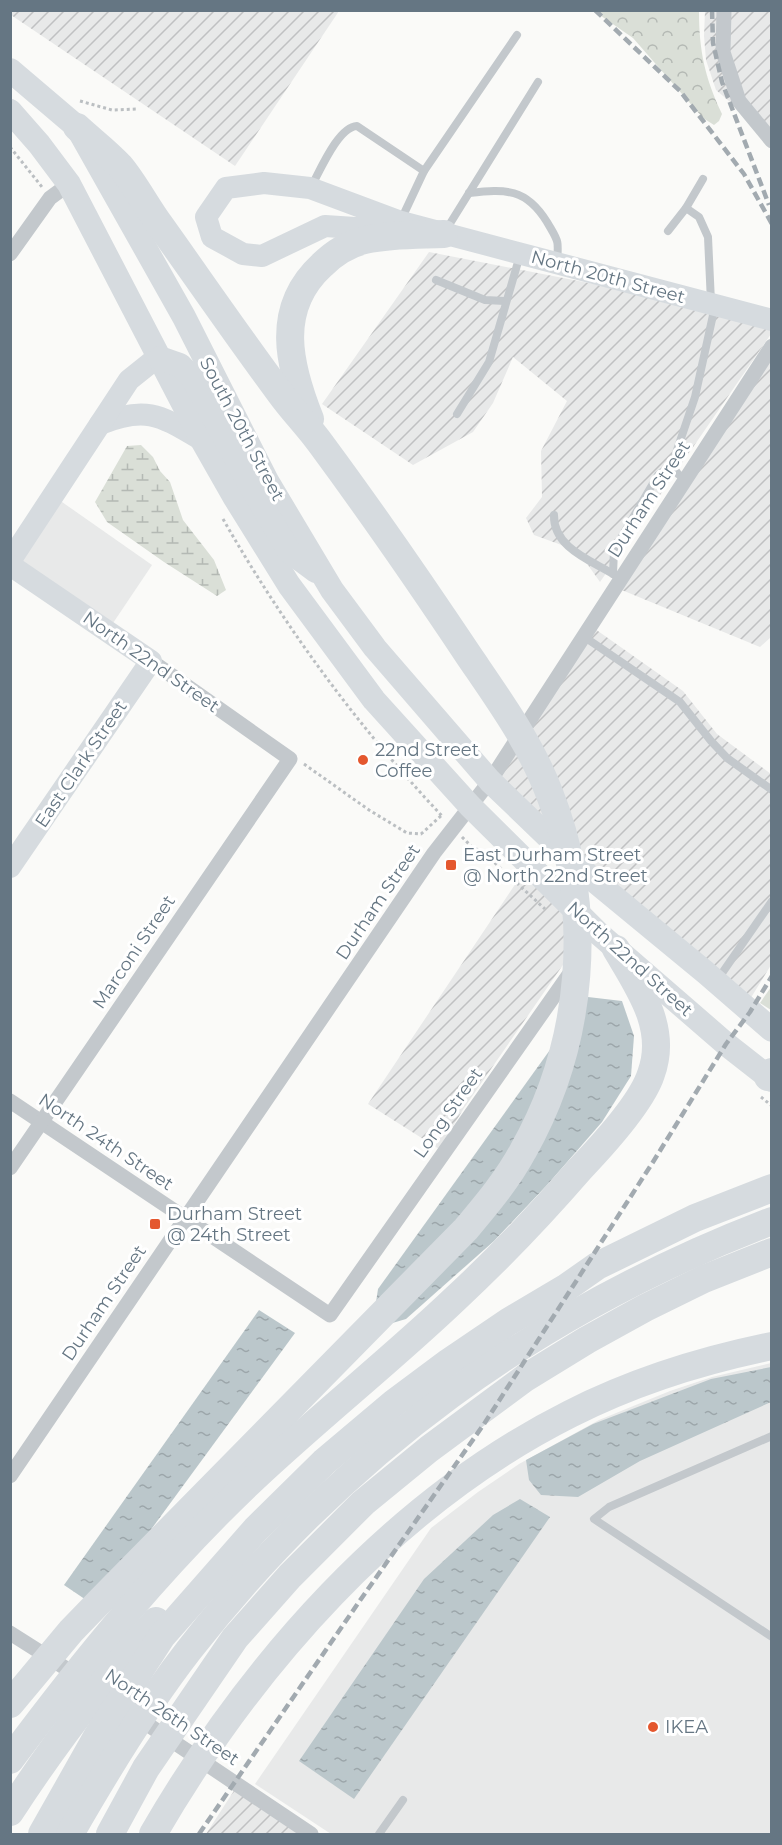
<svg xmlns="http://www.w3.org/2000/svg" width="782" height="1845" font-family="Montserrat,sans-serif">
  <defs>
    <pattern id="industrial-furrows" width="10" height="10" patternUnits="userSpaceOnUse" patternTransform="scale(1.5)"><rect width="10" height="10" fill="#e8e9e9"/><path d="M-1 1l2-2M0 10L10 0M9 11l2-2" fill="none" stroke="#c0c1c2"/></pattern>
    <pattern id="forest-crowns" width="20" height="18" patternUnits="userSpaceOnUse" patternTransform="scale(1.5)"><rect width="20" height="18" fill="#dadfd7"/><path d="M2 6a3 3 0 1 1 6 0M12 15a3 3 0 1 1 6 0" fill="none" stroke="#b4b9b4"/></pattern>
    <pattern id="wetland-marsh" width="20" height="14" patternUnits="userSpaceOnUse" patternTransform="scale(1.5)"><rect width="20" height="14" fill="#dadfd7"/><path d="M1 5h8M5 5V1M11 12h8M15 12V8" fill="none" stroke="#b4b9b4"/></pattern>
    <pattern id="water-ripples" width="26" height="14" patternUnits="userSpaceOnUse" patternTransform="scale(1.5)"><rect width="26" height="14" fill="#bbc7cb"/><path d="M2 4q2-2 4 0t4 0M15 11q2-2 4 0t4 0" fill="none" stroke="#9ca6aa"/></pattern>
  </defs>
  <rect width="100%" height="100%" fill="#fafaf8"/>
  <g fill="#e8e9e9">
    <path d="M52 495 152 565 107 632 11 567Z"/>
    <path d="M771 1363V1834H331L255 1784 431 1528 478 1492 519 1464 599 1420 670 1391 712 1377Z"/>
  </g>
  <g fill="url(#industrial-furrows)">
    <path d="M10 11 11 10 339 11 235 166 11 15Z"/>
    <path d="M705 11H771V137L716 90 706 60 704 36Z"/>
    <path d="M429 252 671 299 771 322V334L600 582 578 551 534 535 526 518 542 497 541 451 567 401 513 357 493 403 473 432 413 465 322 404Z"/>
    <path d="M771 351V637L760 647 612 586Z"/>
    <path d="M588 624 683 691 717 734 771 774V965L744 1009 488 772Z"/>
    <path d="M522 874 585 933 464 1108 439 1149 368 1104Z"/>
    <path d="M237 1786 308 1834H206Z"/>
  </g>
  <path fill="#dadfd7" d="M771 987V1010L760 1003Z"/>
  <path fill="url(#forest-crowns)" d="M594 11H699C699 51 705 78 722 114L719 121 714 125 703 118 633 38Z"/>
  <path fill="url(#wetland-marsh)" d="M141 445 153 457 160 471 170 482 183 520 214 560 226 590 217 596 164 562 107 522 95 502 127 446Z"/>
  <g fill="url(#water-ripples)">
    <path d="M588 997 622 1001 634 1036 631 1076 602 1122 548 1184 494 1241 406 1319 389 1324 375 1309 378 1289Z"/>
    <path d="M259 1310 295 1333 95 1606 64 1585Z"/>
    <path d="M771 1367V1402L640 1461 578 1497 541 1495 529 1480 526 1460 593 1424 711 1379Z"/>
    <path d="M520 1499 550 1517 354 1799 299 1761 424 1579 493 1515Z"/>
  </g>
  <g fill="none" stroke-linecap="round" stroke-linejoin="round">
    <g stroke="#bbbfc2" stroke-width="3" stroke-dasharray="3 3" stroke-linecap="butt">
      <path d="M80 101 112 110 137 109"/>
      <path d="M10 147 42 187"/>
      <path d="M223 519C284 626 358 727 443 817"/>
      <path d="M304 764 369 810 407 833 421 834 442 815"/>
      <path d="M462 837 472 847 483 852 545 909"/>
      <path d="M761 1097 772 1106"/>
    </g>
    <g stroke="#c3c8cc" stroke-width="8">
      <path d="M311 187C320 171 338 127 357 126L424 171"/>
      <path d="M469 193C506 189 526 188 547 222 558 241 559 239 557 262"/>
      <path d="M686 208 699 217 708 237 711 302"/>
      <path d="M401 220 424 171 517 35"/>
      <path d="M446 230 538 82"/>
      <path d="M668 231 686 208 703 179"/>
      <path d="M436 280 485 300 505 301"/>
      <path d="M457 414 489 362 520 255"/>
      <path d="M685 479 678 474 674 468 675 456 695 397 715 306"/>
      <path d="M554 515C553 547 590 560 613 574"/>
      <path d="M620 579 613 574 614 550 658 475 665 470 674 468"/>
      <path d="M583 636 680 702 711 741 727 758 772 790"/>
      <path d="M718 979 772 901"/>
      <path d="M772 1436 609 1507 594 1519 772 1637"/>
      <path d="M379 1834 403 1800"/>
    </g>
    <g stroke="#c3c8cc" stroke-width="15">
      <path d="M724 10 723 52 739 101 772 141"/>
      <path d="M10 254 50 198 69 184"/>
      <path d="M10 1101 330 1315 573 969"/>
      <path d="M10 1168 290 759 151 661"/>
      <path d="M10 1476 434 853 490 781 772 346"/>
      <path d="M10 1633 81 1678"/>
      <path d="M135 1716 311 1834"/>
    </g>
    <g stroke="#d6dbdf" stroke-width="22">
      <path d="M385 230 325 226 262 256 243 254 212 237 206 217 226 188 264 183 310 188 401 222 772 320"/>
      <path d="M100 424C147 405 161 416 202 440"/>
      <path d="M10 561 129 380 149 364 160 358"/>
      <path d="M10 565 151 661 10 867"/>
    </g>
    <g stroke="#d6dbdf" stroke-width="24">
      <path d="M10 70 77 127 184 317 267 481 332 590 375 648 490 781 591 878 705 972 772 1030"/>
      <path d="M10 111 39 144 69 184 202 440 235 498 289 585 374 700 470 806 598 933 726 1044 772 1080"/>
      <path d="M160 358 180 365 192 377 253 490 289 551 316 571"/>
    </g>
    <g stroke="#d6dbdf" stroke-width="28">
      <path d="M310 419C289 366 274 309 322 265 334 253 349 244 365 240 391 234 418 235 444 234"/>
      <path d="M768 1077 772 1072"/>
      <path d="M10 1704 71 1631 101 1600 466 1229C487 1204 508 1179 523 1151 584 1043 595 910 550 795 531 744 499 700 469 656 421 584 372 513 321 444 308 426 293 411 280 393 239 338 200 281 160 225 146 206 135 184 120 166 107 152 91 140 77 127"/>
      <path d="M10 1760C85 1659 163 1564 254 1478 320 1416 391 1360 456 1298 500 1257 541 1214 580 1169 601 1147 642 1102 651 1074 668 1028 639 988 616 949"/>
      <path d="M10 1812C55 1743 100 1683 156 1621"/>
      <path d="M42 1834 98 1735 162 1636 256 1529 324 1462 394 1403 449 1362 508 1322 567 1287 597 1266 695 1218 772 1188"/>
      <path d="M70 1834C106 1771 144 1708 189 1650 344 1451 537 1311 772 1221"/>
      <path d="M110 1834 146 1768 235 1638 290 1576 363 1503 429 1449 525 1378 587 1340 645 1308 704 1279 772 1252"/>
      <path d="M153 1834C251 1665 393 1503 570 1414 633 1382 703 1360 772 1346"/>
    </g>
    <g stroke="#a2aab0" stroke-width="4.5" stroke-dasharray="9 4.5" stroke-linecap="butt">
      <path d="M595 10 680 91 744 174 772 224"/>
      <path d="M712 10 713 43 722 82 769 205"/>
      <path d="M199 1834 361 1599 484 1424 653 1162 726 1044 750 1012 772 976"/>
    </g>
  </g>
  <g fill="#e4572e" stroke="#fff" stroke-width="2">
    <circle cx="363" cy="760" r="6"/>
    <rect x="445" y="859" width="12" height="12" rx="3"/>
    <rect x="149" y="1218" width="12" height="12" rx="3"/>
    <circle cx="653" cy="1727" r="6"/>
  </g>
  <g text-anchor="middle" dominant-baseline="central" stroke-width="6" stroke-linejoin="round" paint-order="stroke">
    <g font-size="18" fill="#657683" stroke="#fff">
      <text transform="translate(608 277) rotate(15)">North 20th Street</text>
      <text transform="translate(242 429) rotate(62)">South 20th Street</text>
      <text transform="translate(649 499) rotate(-57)">Durham Street</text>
      <text transform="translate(151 662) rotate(35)">North 22nd Street</text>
      <text transform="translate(81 764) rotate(-56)">East Clark Street</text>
      <text transform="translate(378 902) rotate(-56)">Durham Street</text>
      <text transform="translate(134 952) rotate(-56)">Marconi Street</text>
      <text transform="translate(630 959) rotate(42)">North 22nd Street</text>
      <text transform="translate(448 1113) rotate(-55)">Long Street</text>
      <text transform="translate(106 1142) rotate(34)">North 24th Street</text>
      <text transform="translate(104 1303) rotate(-56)">Durham Street</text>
      <text transform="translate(172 1717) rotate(34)">North 26th Street</text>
    </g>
    <g font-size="18" fill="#657683" stroke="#fff" text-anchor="start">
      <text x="375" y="750">22nd Street<tspan x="375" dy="21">Coffee</tspan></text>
      <text x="463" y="855">East Durham Street<tspan x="463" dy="21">@ North 22nd Street</tspan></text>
      <text x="167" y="1214">Durham Street<tspan x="167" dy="21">@ 24th Street</tspan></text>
      <text x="665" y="1727">IKEA</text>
    </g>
  </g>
  <rect width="782" height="1845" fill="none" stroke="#657683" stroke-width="24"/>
</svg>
